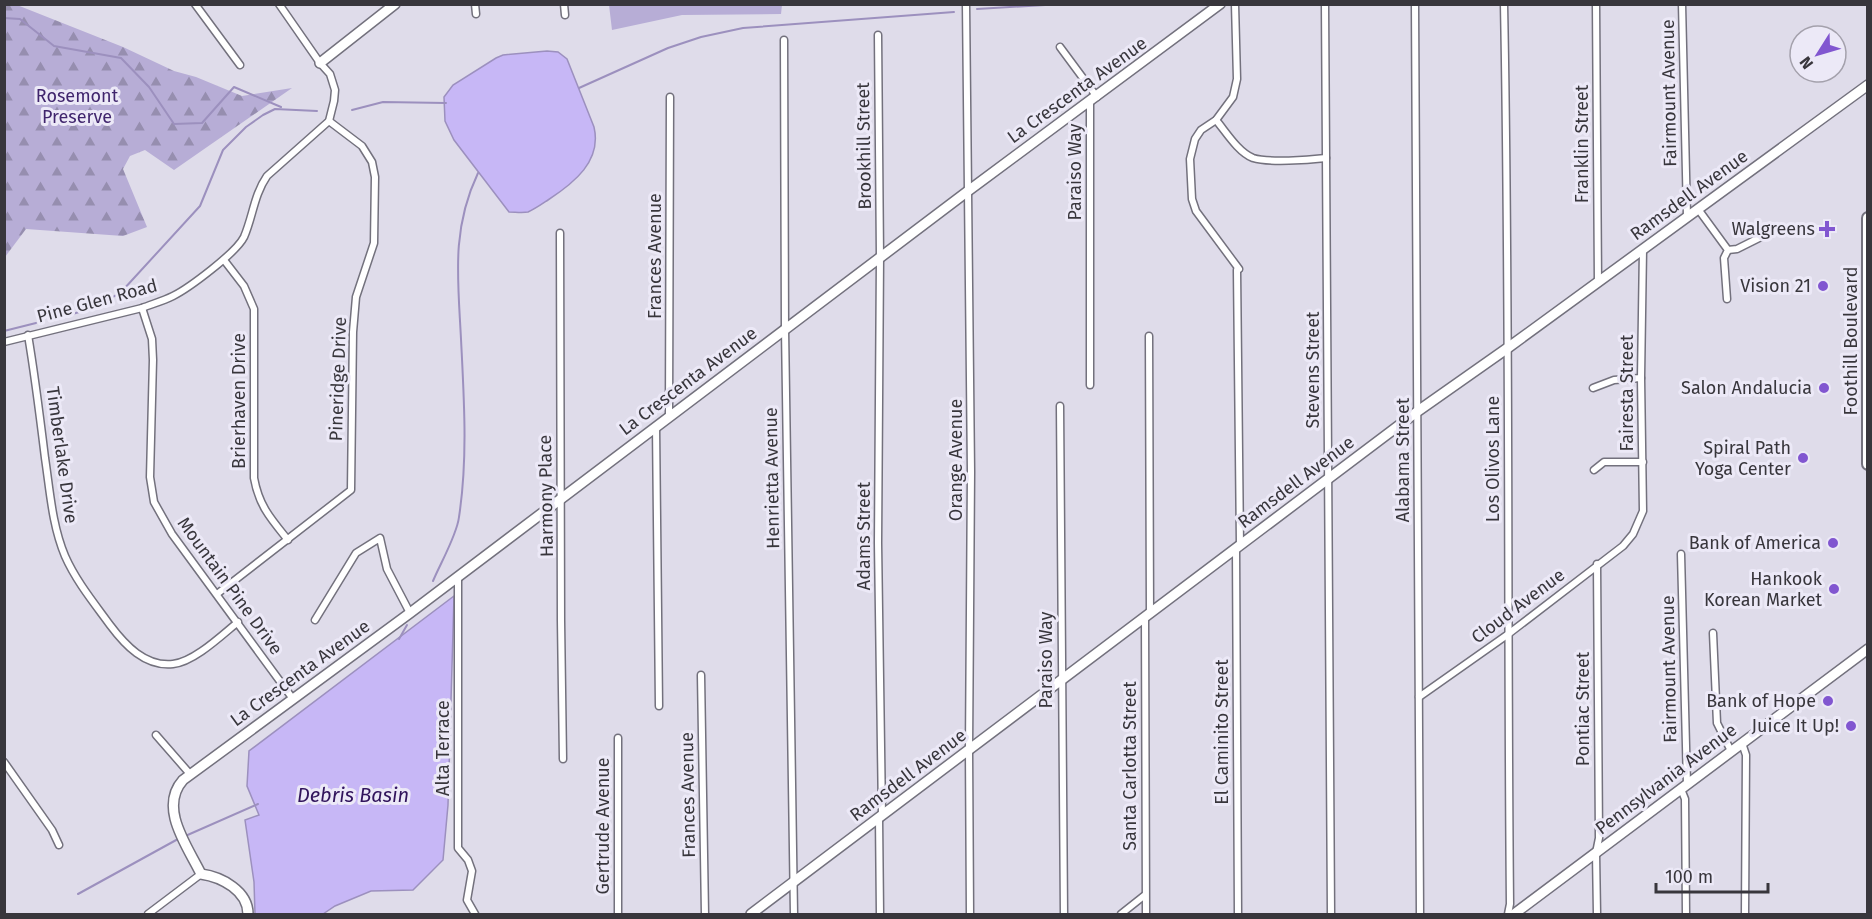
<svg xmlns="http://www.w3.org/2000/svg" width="1872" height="919" font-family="'Fira Sans',sans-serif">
  <defs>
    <pattern id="forest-firs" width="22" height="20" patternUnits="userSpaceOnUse" patternTransform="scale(1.5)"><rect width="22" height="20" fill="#b7add6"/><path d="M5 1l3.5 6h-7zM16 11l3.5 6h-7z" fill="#968eaf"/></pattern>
  </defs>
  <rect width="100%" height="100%" fill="#dfdcea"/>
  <path fill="#b7add6" d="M609 5H782L781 14 682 15 612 30Z"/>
  <path fill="url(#forest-firs)" d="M5 4 17 5 123 47 174 71 196 77 242 96 292 88 174 170 145 150 130 156 123 169 147 227 123 236 26 229 5 257Z"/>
  <g fill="#c7b7f6" stroke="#9c90be" stroke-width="1.5">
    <path d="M547 51 558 52 567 59 594 127C602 161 574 183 548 200 542 204 535 209 528 212 522 213 515 212 509 212L454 140 445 121 444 97 453 85 496 58 503 55Z"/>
    <path d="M454 596 448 805 443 860 413 890 371 891 335 906 323 914H255L254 882 245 820 259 815 247 786 249 751Z"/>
  </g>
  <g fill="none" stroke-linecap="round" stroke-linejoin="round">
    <g stroke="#9c90be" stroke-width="2">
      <path d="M977 9 1062 4"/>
      <path d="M4 18 20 19 54 46 121 58 149 87 174 124 202 123 234 87 281 107"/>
      <path d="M579 88 668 48 701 37 743 28 954 12"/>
      <path d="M352 110 383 102 446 103"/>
      <path d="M66 316 102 305 123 290 200 206 223 150 246 127 263 115 275 109 317 111"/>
      <path d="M4 331 36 323"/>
      <path d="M433 581C440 564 457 535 459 517 468 458 464 399 461 339 458 279 451 230 478 173"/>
      <path d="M399 639 407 625"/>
      <path d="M183 837 258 804"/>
      <path d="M78 894 178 839"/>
    </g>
    <g stroke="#73717d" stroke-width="9">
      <g id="street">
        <path d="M195 4 240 65"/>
        <path d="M475 4 476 14"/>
        <path d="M564 4 565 15"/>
        <path d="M966 4 971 472 969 750 970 914"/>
        <path d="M1235 4 1237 79 1233 97 1216 120 1201 130 1195 139 1190 159 1192 199 1196 211 1239 269"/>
        <path d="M1325 4 1331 914"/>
        <path d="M1415 4 1420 914"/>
        <path d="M1504 4C1510 304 1507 604 1510 904L1508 914"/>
        <path d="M1596 4 1598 283"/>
        <path d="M1682 4 1687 216"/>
        <path d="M878 35 880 257 878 543 882 815"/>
        <path d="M784 40 785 329 794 914"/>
        <path d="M1060 47 1097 97"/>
        <path d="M1090 103V385"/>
        <path d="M1216 120C1226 132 1238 152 1253 158 1269 163 1308 160 1326 158"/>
        <path d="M1698 209 1728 250 1724 258 1727 299"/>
        <path d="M560 233 561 621 563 759"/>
        <path d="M1728 250 1737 249 1771 232"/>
        <path d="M224 260 244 286 254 309V478C259 506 271 519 288 540"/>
        <path d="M1237 270 1240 545"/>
        <path d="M142 308 152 339 153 360 150 477 154 502 172 534 293 699"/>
        <path d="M28 335C35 376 40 417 45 458 50 491 52 525 65 556 76 581 94 603 110 625 125 645 145 667 173 664 194 662 222 635 238 622"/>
        <path d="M1149 336 1150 614"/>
        <path d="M4 342 142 308C152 304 163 301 173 296 189 288 236 253 244 237 253 216 254 195 267 176L329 121 334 101 335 90 330 74 320 63 279 4"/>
        <path d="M1593 388 1614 380 1641 378"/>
        <path d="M1060 406 1064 914"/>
        <path d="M669 415 670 97"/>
        <path d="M656 426 659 706"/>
        <path d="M1594 470 1604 462H1643"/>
        <path d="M1236 549 1238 914"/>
        <path d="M1681 554 1687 784"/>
        <path d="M458 576V848L468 860 472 871 467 900 475 914"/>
        <path d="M217 594 351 490 353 332 356 297 374 243 375 177 372 162 362 146 329 121"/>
        <path d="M1145 618 1146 914"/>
        <path d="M315 620 356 553 380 538 387 569 410 613"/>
        <path d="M1713 633 1717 723 1731 751"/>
        <path d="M701 675 705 914"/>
        <path d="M1419 697 1507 635 1623 546 1633 534 1643 511 1641 378 1643 249"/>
        <path d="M156 735 190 774"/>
        <path d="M618 738V914"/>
        <path d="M1742 743 1746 755 1745 914"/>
        <path d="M4 762 52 830 59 845"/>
        <path d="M1681 789 1685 799 1686 914"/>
        <path d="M879 818 880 914"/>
        <path d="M148 914 201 874"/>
        <path d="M1121 914 1145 895"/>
        <path d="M1597 914 1596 853 1599 838 1597 564"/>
      </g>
    </g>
    <g stroke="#73717d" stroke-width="12">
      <g id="secondary">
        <path d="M320 63 395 4"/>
        <path d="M248 914C248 891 222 877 201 874 188 847 158 808 183 780L410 613 968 191 1220 4"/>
        <path d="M751 914 1418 411 1509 347 1868 85"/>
        <path d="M1514 914 1868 649"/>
      </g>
    </g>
    <g stroke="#73717d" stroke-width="14">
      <path id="primary" d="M1868 218V464"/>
    </g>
    <use href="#street" stroke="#fff" stroke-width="6"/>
    <use href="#secondary" stroke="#fff" stroke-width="9"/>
    <use href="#primary" stroke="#fff" stroke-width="10"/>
  </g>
  <g fill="#8156d0" stroke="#ece9f7" stroke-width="2">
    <path d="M1824 220h6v6h6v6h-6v6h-6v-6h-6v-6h6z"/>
    <circle cx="1823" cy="286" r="6"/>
    <circle cx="1824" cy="388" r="6"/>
    <circle cx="1803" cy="458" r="6"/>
    <circle cx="1833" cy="543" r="6"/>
    <circle cx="1834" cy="589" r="6"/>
    <circle cx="1828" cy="701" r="6"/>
    <circle cx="1851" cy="726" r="6"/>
  </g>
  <g text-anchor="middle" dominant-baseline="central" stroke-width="6" stroke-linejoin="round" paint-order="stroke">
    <g font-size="18" fill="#38363c" stroke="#ece9f7">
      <text transform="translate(1077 90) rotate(-36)">La Crescenta Avenue</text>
      <text transform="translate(1669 93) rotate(-91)">Fairmount Avenue</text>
      <text transform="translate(1582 144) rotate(-90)">Franklin Street</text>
      <text transform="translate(864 146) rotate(-91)">Brookhill Street</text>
      <text transform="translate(1075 172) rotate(-90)">Paraiso Way</text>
      <text transform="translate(1689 195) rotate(-36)">Ramsdell Avenue</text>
      <text transform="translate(655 256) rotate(-90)">Frances Avenue</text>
      <text transform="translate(97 301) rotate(-15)">Pine Glen Road</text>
      <text transform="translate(1851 341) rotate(-90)">Foothill Boulevard</text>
      <text transform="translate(1313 370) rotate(-90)">Stevens Street</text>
      <text transform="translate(338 379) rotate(-88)">Pineridge Drive</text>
      <text transform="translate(688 381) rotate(-37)">La Crescenta Avenue</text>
      <text transform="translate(1627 393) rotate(-90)">Fairesta Street</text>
      <text transform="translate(239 401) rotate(-90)">Brierhaven Drive</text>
      <text transform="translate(62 455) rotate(82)">Timberlake Drive</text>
      <text transform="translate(1493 459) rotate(-90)">Los Olivos Lane</text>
      <text transform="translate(956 460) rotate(-90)">Orange Avenue</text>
      <text transform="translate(1403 460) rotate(-90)">Alabama Street</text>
      <text transform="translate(772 478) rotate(-91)">Henrietta Avenue</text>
      <text transform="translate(1296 482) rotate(-37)">Ramsdell Avenue</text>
      <text transform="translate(546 496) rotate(-91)">Harmony Place</text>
      <text transform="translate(864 536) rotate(-90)">Adams Street</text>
      <text transform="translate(230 586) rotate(54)">Mountain Pine Drive</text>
      <text transform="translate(1518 606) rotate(-37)">Cloud Avenue</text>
      <text transform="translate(1046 660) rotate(-90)">Paraiso Way</text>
      <text transform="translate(1669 669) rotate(-91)">Fairmount Avenue</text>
      <text transform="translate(300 673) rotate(-36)">La Crescenta Avenue</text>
      <text transform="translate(1583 709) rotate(-90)">Pontiac Street</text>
      <text transform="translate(1222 732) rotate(-90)">El Caminito Street</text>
      <text transform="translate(443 748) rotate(-90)">Alta Terrace</text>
      <text transform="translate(1130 766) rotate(-90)">Santa Carlotta Street</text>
      <text transform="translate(908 775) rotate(-37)">Ramsdell Avenue</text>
      <text transform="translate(1666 779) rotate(-37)">Pennsylvania Avenue</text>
      <text transform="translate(688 795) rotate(-91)">Frances Avenue</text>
      <text transform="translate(603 826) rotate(-90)">Gertrude Avenue</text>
    </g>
    <g font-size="18" fill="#40256d" stroke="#ece9f7">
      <text x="77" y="96">Rosemont<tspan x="77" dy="21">Preserve</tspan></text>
    </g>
    <g font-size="18" fill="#38363c" stroke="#ece9f7" text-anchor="end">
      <text x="1815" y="229">Walgreens</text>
      <text x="1811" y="286">Vision 21</text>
      <text x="1812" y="388">Salon Andalucia</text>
      <text x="1791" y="448">Spiral Path<tspan x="1791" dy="21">Yoga Center</tspan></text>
      <text x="1821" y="543">Bank of America</text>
      <text x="1822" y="579">Hankook<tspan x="1822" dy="21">Korean Market</tspan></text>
      <text x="1816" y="701">Bank of Hope</text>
      <text x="1839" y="726">Juice It Up!</text>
    </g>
    <g font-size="20" font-style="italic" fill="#31145c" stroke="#ece9f7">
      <text x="353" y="795">Debris Basin</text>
    </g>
  </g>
  <rect width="1872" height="919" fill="none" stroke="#38363c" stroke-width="12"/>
  <g transform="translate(1818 54) rotate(233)"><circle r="28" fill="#ece9f7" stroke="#a4a1ac" stroke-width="1.5"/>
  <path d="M0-4.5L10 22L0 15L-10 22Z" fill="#8156d0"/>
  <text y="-9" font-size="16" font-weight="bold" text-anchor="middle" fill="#38363c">N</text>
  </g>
  <path d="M1656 883v9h112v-9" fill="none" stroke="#38363c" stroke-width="3"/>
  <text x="1665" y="883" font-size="18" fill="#38363c" stroke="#ece9f7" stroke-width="4.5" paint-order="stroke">100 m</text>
</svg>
